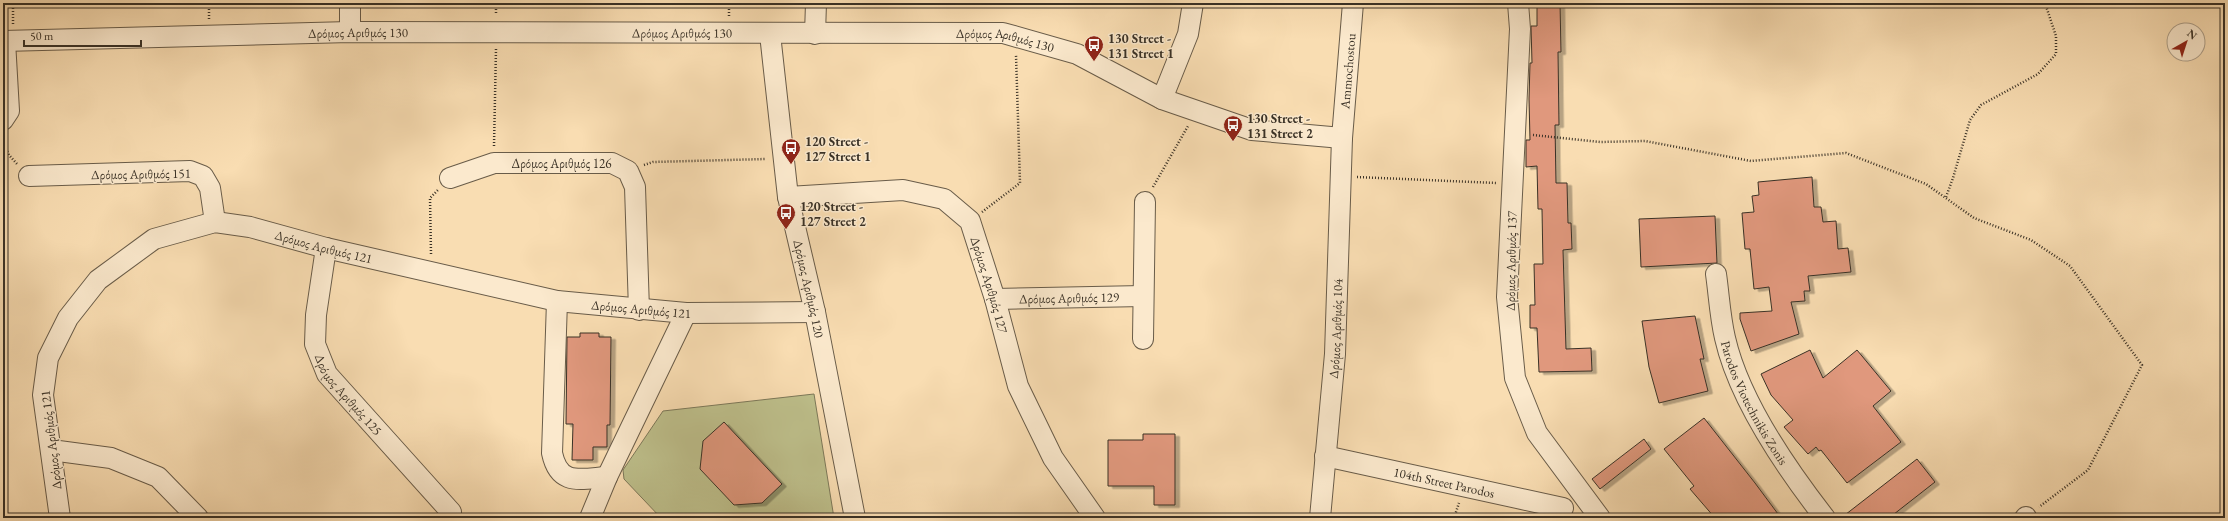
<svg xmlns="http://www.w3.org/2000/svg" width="2228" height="521" font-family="'EB Garamond',serif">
  <defs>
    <filter id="shadow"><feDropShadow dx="4.5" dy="2.5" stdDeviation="0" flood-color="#0004"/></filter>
  </defs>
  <rect width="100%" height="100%" fill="#f9ddb2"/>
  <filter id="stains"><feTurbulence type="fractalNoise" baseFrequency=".005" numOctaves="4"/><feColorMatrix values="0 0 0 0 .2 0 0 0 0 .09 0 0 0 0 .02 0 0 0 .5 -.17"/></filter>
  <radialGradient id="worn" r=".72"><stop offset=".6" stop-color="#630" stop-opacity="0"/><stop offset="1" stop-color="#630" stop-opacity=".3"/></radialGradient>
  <path fill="#bec08c" stroke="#7c7859" d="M814 394 834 518H661L624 479 623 470 663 411Z"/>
  <g fill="#e0987d" stroke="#393126" filter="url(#shadow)">
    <path d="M1537 3H1560L1561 52H1558L1559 125H1555L1556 183H1567L1568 223H1571L1572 249 1563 250 1566 349 1591 348 1592 371 1539 372 1537 328H1530V305H1535L1534 264H1543L1542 209H1538L1537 166 1526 167V140H1530L1529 99 1530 63H1532L1531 26H1537Z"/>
    <path d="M1812 177 1814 207H1821L1823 222 1836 221 1838 249 1848 248 1851 272 1808 276 1810 291H1804L1805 301 1791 302 1799 334 1751 351 1740 319V313L1772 311 1769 287 1754 289 1750 249H1745L1742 213 1754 212 1752 196 1759 195 1758 182Z"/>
    <path d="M1715 216 1717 263 1641 267 1639 219Z"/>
    <path d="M1695 316 1704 359H1700L1708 391 1659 403 1649 367 1642 321Z"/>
    <path d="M580 333H599V337H611L610 425H607V447H593V460H572L573 424H566L567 337H580Z"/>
    <path d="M1810 350 1823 378 1857 350 1891 391 1873 406 1901 442 1847 483 1821 450 1819 451 1816 447 1808 454 1784 427 1793 420 1771 395 1761 374Z"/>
    <path d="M1704 418 1755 483 1781 518H1715L1690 489 1694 486 1664 449Z"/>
    <path d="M724 422 782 484 762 503 734 505 700 469 703 441Z"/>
    <path d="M1143 434H1175V505H1154V486H1108V440H1143Z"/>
    <path d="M1644 439 1651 449 1600 489 1592 479Z"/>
    <path d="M1917 459 1935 482 1889 518H1841Z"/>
  </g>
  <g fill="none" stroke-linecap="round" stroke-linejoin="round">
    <g stroke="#695c49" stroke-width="22">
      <g id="minor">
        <path d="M350 3V32"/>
        <path d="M1518 3 1520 29 1507 297 1515 378 1537 433 1600 518"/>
        <path id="s1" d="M770 34 788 197 815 312 855 518"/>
        <path d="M815 34 816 3"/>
        <path id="s2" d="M3 41 350 32 1003 33 1077 54 1162 99 1252 130 1342 138"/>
        <path d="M1162 99 1188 34 1193 3"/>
        <path d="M3 120 9 111 5 41"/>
        <path d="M29 176 190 171 203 176 210 188 215 222"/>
        <path id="s3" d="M450 178 494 163H612L628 171 635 187 639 310"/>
        <path id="s4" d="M788 197 903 190 944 199 970 221 995 299 1018 386 1053 458 1095 518"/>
        <path id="s5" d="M326 248 316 315 315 344 327 374 451 512"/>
        <path id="s6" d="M1716 274C1719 295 1720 317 1725 338 1739 400 1786 468 1825 518"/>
        <path id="s7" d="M995 299 1143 296"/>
        <path d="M557 301 552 453C559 486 579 479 607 477"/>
        <path d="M1143 339 1145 202"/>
        <path d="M51 450 111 458 158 477 198 518"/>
        <path id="s8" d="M1325 456 1563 508"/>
        <path id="s9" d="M60 518 43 395 48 358 68 318 98 280 154 239 215 222 250 227 326 248 557 301 686 313 815 312"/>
        <path d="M590 518 607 477 686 313"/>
        <path id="s10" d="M1320 518 1335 354 1342 138 1353 3"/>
        <path d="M2025 518 2026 517"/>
      </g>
    </g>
    <g stroke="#393126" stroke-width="2.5" stroke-dasharray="1 2" stroke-linecap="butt">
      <path d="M209 3V19"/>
      <path d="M496 3V14"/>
      <path d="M729 3V16"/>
      <path d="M13 24V3"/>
      <path d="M1533 135 1600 142 1645 141 1751 161 1846 153 1926 184 1974 218 2031 240 2070 266 2142 365 2088 470 2039 507"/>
      <path d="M3 140 9 155 18 165"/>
      <path d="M494 146 496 49"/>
      <path d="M644 165 653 162 766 159"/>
      <path d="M1357 177 1496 183"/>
      <path d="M1153 187 1188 126"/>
      <path d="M1946 197 1953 178 1970 120 1981 105 2038 74 2056 54V36L2045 3"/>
      <path d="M982 212 1020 183 1016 55"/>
      <path d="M431 254 430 198 438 190"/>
      <path d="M1454 518 1459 503"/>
    </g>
    <use href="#minor" stroke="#fbe9cd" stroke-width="20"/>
  </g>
  <defs>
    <g id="bus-pin" transform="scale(1)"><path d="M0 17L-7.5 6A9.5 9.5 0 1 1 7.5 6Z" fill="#8f2418" stroke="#fbe9cd"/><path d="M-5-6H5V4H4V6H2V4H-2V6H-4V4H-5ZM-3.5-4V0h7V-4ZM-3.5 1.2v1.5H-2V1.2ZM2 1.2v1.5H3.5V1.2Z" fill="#fff"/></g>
  </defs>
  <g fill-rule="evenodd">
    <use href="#bus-pin" x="1094" y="45"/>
    <use href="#bus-pin" x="1233" y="125"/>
    <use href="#bus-pin" x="791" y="148"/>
    <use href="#bus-pin" x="786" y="213"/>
  </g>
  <g text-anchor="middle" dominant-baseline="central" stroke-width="3" stroke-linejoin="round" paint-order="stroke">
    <g font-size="13" fill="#393126" stroke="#fbe9cd">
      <text stroke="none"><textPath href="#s2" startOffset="355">Δρόμος Αριθμός 130</textPath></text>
      <text stroke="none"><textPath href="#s2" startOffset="679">Δρόμος Αριθμός 130</textPath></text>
      <text stroke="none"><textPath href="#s2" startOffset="1003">Δρόμος Αριθμός 130</textPath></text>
      <text stroke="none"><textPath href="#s10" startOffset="448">Ammochostou</textPath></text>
      <text stroke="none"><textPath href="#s3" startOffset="114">Δρόμος Αριθμός 126</textPath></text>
      <text transform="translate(141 174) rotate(-1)">Δρόμος Αριθμός 151</text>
      <text stroke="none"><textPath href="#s9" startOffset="499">Δρόμος Αριθμός 121</textPath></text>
      <text transform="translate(1511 261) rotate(-89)">Δρόμος Αριθμός 137</text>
      <text stroke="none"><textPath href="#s4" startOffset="258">Δρόμος Αριθμός 127</textPath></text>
      <text stroke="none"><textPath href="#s1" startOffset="258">Δρόμος Αριθμός 120</textPath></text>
      <text stroke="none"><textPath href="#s7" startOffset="74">Δρόμος Αριθμός 129</textPath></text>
      <text stroke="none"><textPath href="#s9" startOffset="823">Δρόμος Αριθμός 121</textPath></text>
      <text stroke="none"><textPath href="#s10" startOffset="190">Δρόμος Αριθμός 104</textPath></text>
      <text stroke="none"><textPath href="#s5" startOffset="158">Δρόμος Αριθμός 125</textPath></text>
      <text stroke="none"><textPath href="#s6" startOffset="136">Parodos Viotechnikis Zonis</textPath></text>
      <text transform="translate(51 440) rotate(-97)">Δρόμος Αριθμός 121</text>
      <text stroke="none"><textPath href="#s8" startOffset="122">104th Street Parodos</textPath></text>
    </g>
    <g font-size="13" font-weight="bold" fill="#393126" stroke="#fbe9cd" text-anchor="start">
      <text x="1108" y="38">130 Street -<tspan x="1108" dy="15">131 Street 1</tspan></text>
      <text x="1247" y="118">130 Street -<tspan x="1247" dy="15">131 Street 2</tspan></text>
      <text x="805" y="141">120 Street -<tspan x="805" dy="15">127 Street 1</tspan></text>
      <text x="800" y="206">120 Street -<tspan x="800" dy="15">127 Street 2</tspan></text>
    </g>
  </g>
  <rect width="2228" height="521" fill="none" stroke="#f9ddb2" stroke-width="16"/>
  <rect x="4" y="4" width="2220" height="513" fill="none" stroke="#393126" stroke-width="2"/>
  <rect x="8" y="8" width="2212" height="505" fill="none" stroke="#393126"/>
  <g transform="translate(2186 42) rotate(39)"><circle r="19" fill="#fbe9cd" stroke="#ad9f8a"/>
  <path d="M0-3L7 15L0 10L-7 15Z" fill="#8f2418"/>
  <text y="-6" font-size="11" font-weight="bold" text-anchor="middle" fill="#393126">N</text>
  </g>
  <path d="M24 40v6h117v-6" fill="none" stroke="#393126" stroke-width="2"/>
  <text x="30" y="40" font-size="12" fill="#393126" stroke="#fbe9cd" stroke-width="3" paint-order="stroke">50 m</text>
  <rect width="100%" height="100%" filter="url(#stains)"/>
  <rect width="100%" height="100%" fill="url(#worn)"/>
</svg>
